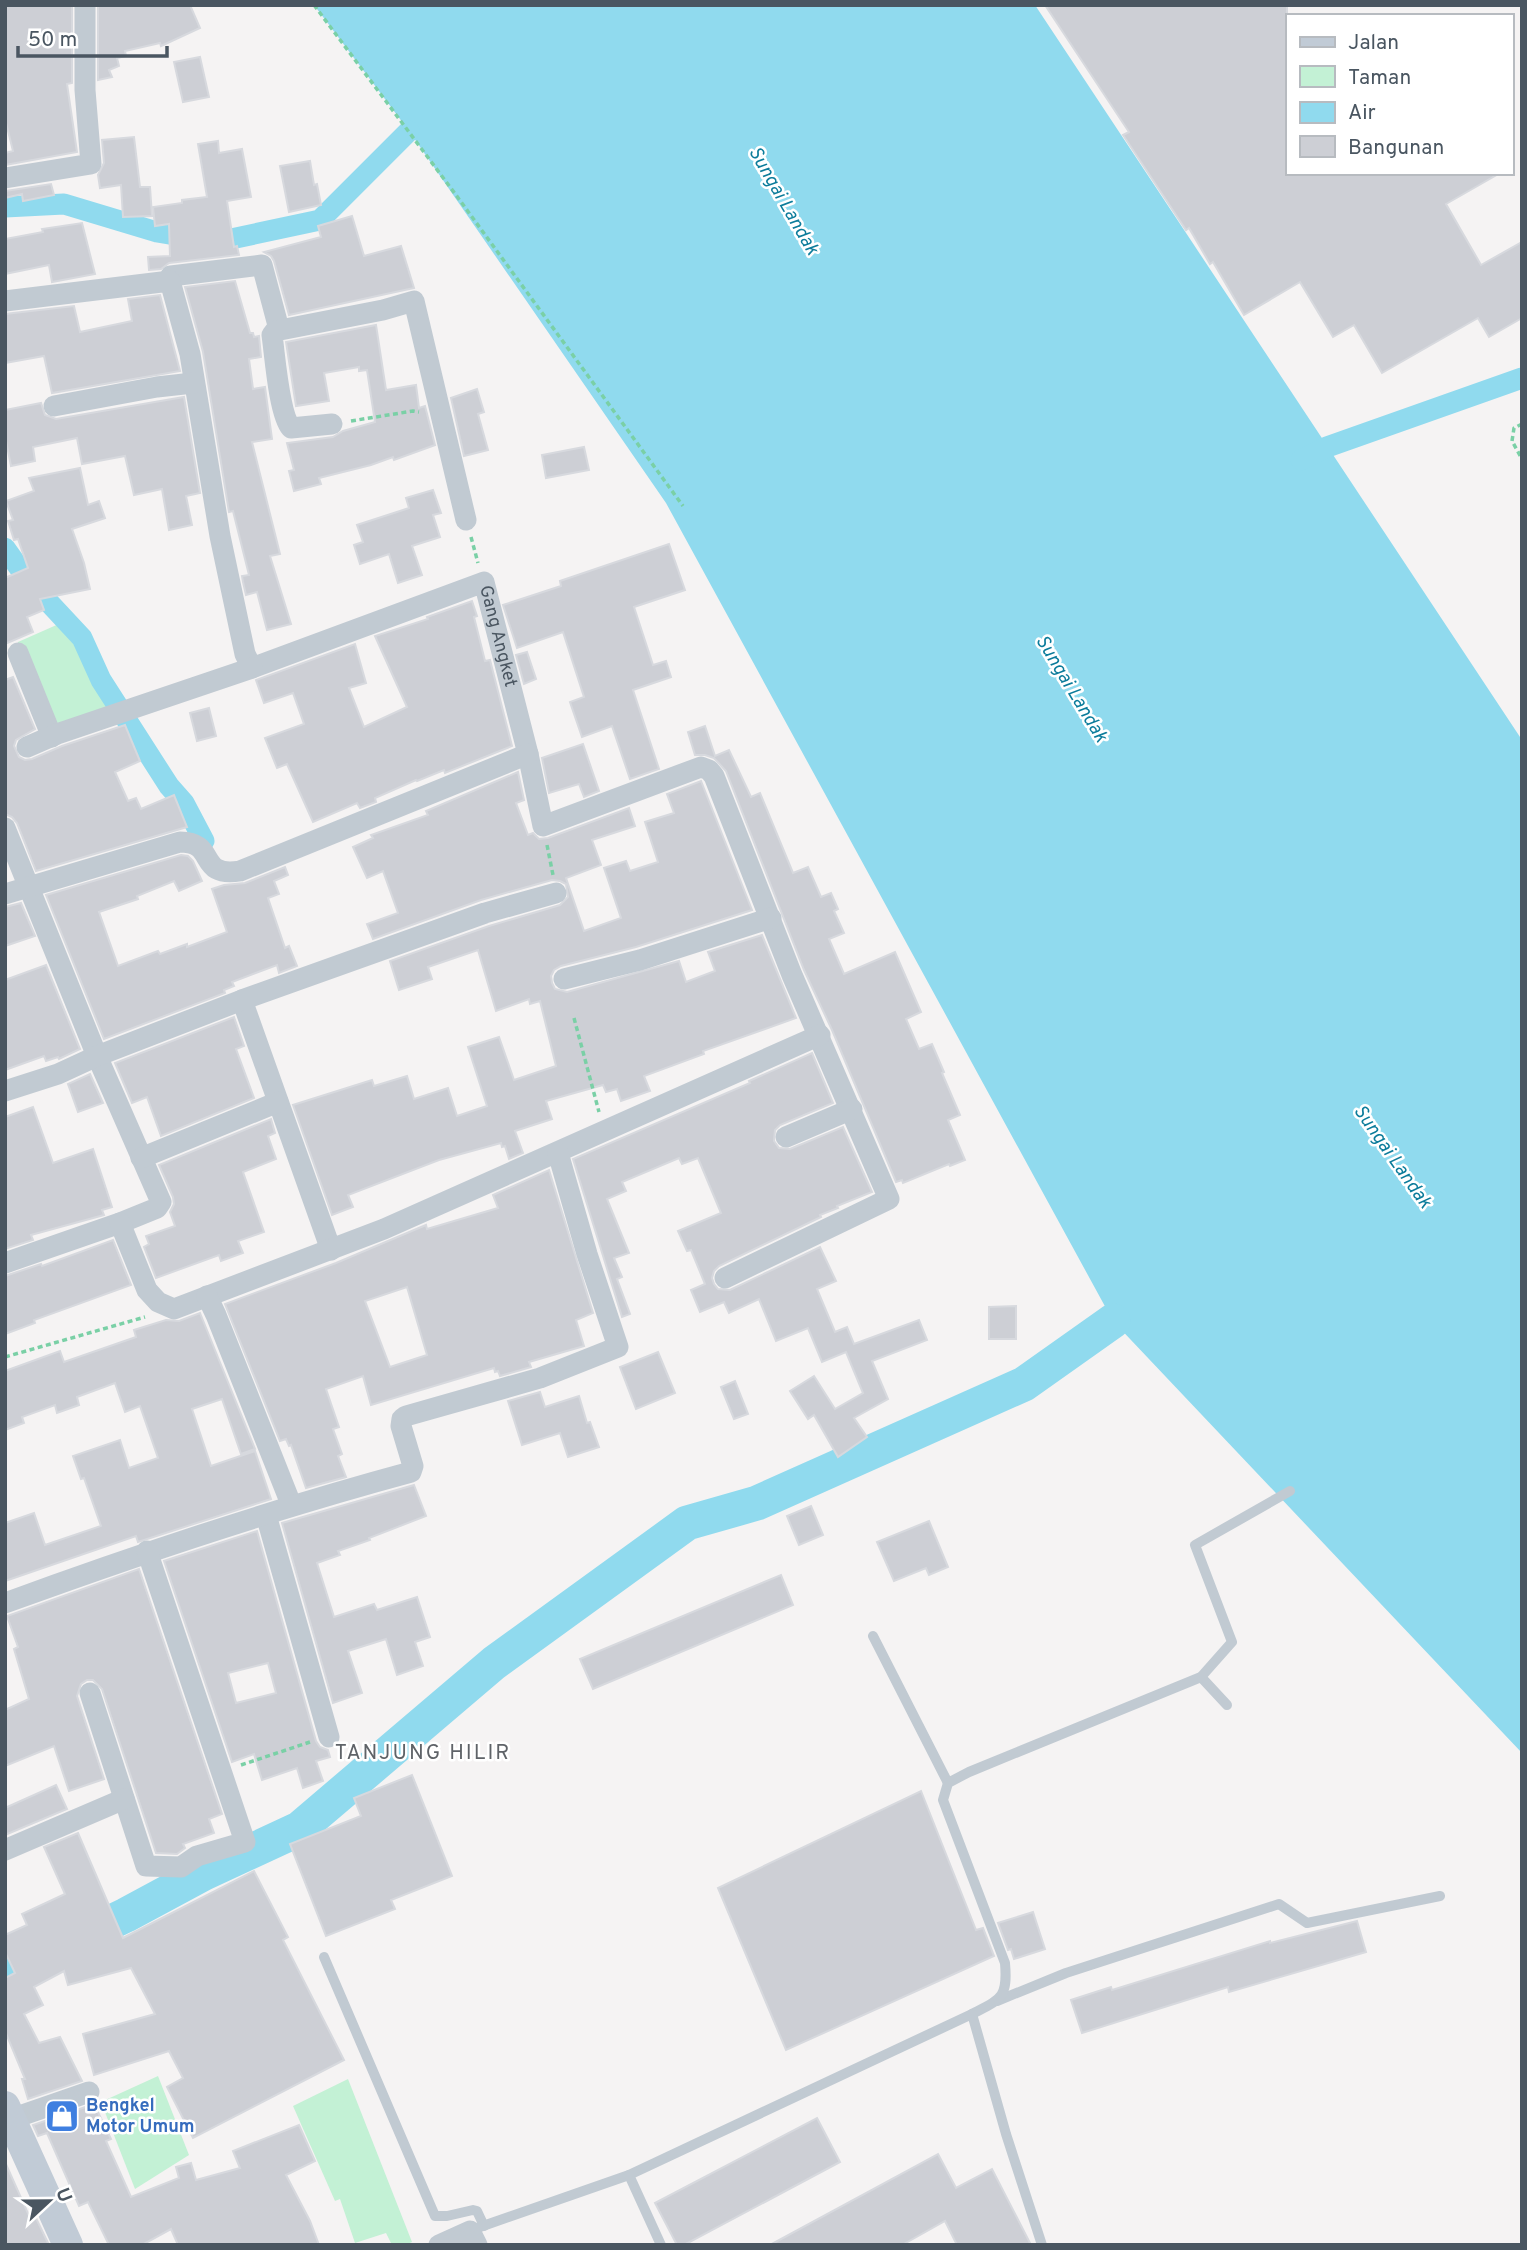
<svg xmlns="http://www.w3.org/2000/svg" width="1527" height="2250" font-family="Overpass,sans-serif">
  <rect width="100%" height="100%" fill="#f5f3f3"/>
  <g fill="#c3f1d5">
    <path d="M61 623C84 648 102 683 108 716L52 737 18 653V642Z"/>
    <path d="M158 2076 189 2155 135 2189 101 2102Z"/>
    <path d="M348 2079 412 2242 405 2245H392L386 2233 355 2243 340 2199 335 2201 293 2106Z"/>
  </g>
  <path fill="#90daee" d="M314 5H1035L1522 740V1753L1113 1321 666 503 409 131Z"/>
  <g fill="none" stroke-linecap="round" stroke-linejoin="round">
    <g stroke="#90daee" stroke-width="21">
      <path d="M5 207 64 204 157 232 217 242 320 220 409 131"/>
      <path d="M1301 460 1327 447 1522 378"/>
      <path d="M5 548 27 579 82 638 101 680 169 786 184 803 204 841"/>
    </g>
    <path stroke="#90daee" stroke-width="35" d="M5 1973 126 1915 204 1873 299 1829 494 1663 687 1523 757 1503 1024 1384 1113 1321"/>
  </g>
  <g fill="#cdcfd5" stroke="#d7d9de" stroke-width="2" fill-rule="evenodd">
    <path d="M5 5H72V83L67 84 77 152 5 165V153L13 151 5 119Z"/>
    <path d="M98 5H190L200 28 161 46 160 43 125 51 126 56 117 58 119 66 109 70 112 77 98 80Z"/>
    <path d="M1045 5H1287V173H1500L1446 204 1481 265 1522 242V318L1489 337 1478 318 1382 373 1354 325 1333 337 1300 282 1244 315 1213 262 1210 264 1189 228 1186 230 1123 135 1129 132Z"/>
    <path d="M200 57 209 97 183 102 174 62Z"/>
    <path d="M134 137 140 187H150L152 216 123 217 121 185 100 188 98 175 104 163 102 140Z"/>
    <path d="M218 141 219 153 242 149 251 197 227 201 234 247 237 246 239 255 169 263 161 269 149 270 148 257 170 256 169 224 155 226 153 207 182 203V200L207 197 198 144Z"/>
    <path d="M310 161 314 185 317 184 321 205 289 212 280 166Z"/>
    <path d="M51 184 54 195 23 201 22 194 5 198V191Z"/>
    <path d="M352 216 364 256 401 246 414 288 289 315 274 261 271 256 264 252 321 237 318 226Z"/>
    <path d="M82 223 95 274 52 282 49 265 5 274V239L43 232 42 229Z"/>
    <path d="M235 281 250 333H253L254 337 259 336 261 357 249 359 253 389 265 387 272 439 252 442 280 554 270 556 291 624 267 630 257 592 246 595 243 582 242 576 249 575 233 511 229 512 203 352 185 287Z"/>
    <path d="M160 295 180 371 52 393 44 356 5 363V314L74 306 80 332 132 321 128 299Z"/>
    <path d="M376 325 386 390 416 385 419 408 425 406 435 445 394 460 393 457 371 465 319 478 321 484 294 491 289 471 294 470 287 443 333 437 343 431 375 422 367 370 359 371V367L324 373 329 401 296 406 286 342Z"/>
    <path d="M477 389 484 412 478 414 488 450 464 456 451 398Z"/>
    <path d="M184 397 200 493 186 496 192 525 169 530 162 489 134 495 125 456 82 464 77 438 33 447 35 461 11 466 5 436V410L41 403 45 415 56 419Z"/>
    <path d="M584 447 589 470 546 478 542 455Z"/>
    <path d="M80 468 88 505 99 501 105 518 72 529 84 563 90 589 40 599 44 610 27 617 33 632 5 644V578L28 568 18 539 14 540 8 521 13 520 6 501 34 491 29 478Z"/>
    <path d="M433 490 441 513 433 515 440 537 412 546 422 575 398 583 389 554 360 564 354 545 363 542 357 525 409 508 406 498Z"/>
    <path d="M669 544 685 590 634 607 653 665 666 661 671 677 633 690 659 769 630 779 612 726 582 737 570 702 584 697 563 632 517 648 503 605 561 586 560 581Z"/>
    <path d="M472 601 477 616 474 617 485 661 490 660 512 746 445 773 444 770 417 781 416 780 375 798 376 802 360 808 357 803 313 822 287 764 277 768 265 738 304 724 293 693 264 703 256 680 355 644 366 683 349 688 364 727 407 707 375 636 428 619 427 617Z"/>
    <path d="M527 652 536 679 524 684 516 655Z"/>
    <path d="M13 677 35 729 16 740 14 746 19 757 25 760 32 759 62 746 125 725 140 761 115 772 128 801 136 798 141 809 174 795 187 827 36 871 17 823 12 817 5 814V680Z"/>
    <path d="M209 708 216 736 197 741 190 713Z"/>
    <path d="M705 726 715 756 729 750 751 797 760 793 793 873 808 867 821 897 831 893 838 909 834 911 844 933 829 939 844 974 895 952 921 1012 906 1019 919 1049 932 1044 944 1072 942 1073 960 1115 948 1120 965 1160 950 1166 949 1164 903 1183 902 1180 896 1182 832 1030 804 970 726 771 714 758 705 755H695L688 732Z"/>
    <path d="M583 744 599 791 584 797 579 784 549 793 542 758Z"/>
    <path d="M518 772 524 800 516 803 528 835 533 833 539 839 548 838 629 808 635 826 592 840 601 865 566 878 584 931 621 918 604 868 626 861 630 871 658 862 645 822 674 813 667 794 701 781 752 910 636 947 561 966 554 970 551 976 552 983 555 989 567 992 679 961 686 982 715 971 708 952 762 935 796 1018 703 1051 704 1054 644 1076 650 1091 621 1101 617 1089 606 1092 603 1085 546 1101 552 1119 515 1131 523 1153 509 1159 505 1146 502 1147 501 1143 439 1160 348 1195 353 1207 332 1215 293 1105 372 1080 374 1086 407 1076 414 1099 448 1088 457 1116 487 1106 468 1047 499 1037 514 1080 556 1066 540 1001 530 1004 529 999 496 1011 478 950 428 967 432 979 399 990 390 961 489 926 560 905 568 897 566 884 560 881 552 880 481 900 373 939 367 924 398 913 383 871 367 878 353 847 373 838 371 835 428 815 426 811Z"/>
    <path d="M181 855 188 856 193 861 202 881 179 891 174 881 137 896 138 899 99 912 118 966 158 951 160 954 187 944V947L227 932 212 889 224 885 245 883 285 867 288 875 274 881 279 894 268 898 285 948 289 946 297 966 279 973 277 965 232 982 234 986 224 990 225 993 104 1039 46 895Z"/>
    <path d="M21 903 35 936 5 946V907Z"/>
    <path d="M46 965 80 1049 59 1059 58 1057 46 1061 44 1056 5 1070V980Z"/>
    <path d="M234 1017 244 1046 236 1049 254 1098 161 1136 147 1097 132 1103 115 1063Z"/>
    <path d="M812 1053 833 1103 780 1125 775 1130 774 1141 779 1148 790 1149 843 1127 872 1192 837 1206 838 1208 820 1215 821 1217 719 1266 714 1271 712 1278 714 1284 718 1289 730 1290 820 1247 836 1281 817 1289 835 1332 847 1327 854 1344 919 1320 927 1340 872 1361 888 1399 854 1418 867 1437 838 1457 814 1415 808 1419 790 1391 814 1376 835 1409 863 1393 846 1352 822 1362 808 1328 776 1341 759 1299 729 1313 724 1302 700 1312 691 1290 705 1284 691 1250 687 1251 678 1231 721 1213 698 1158 682 1164 679 1158 622 1182 626 1191 607 1199 629 1253 614 1258 622 1277 617 1279 630 1314 622 1317 573 1159 750 1083 749 1081Z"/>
    <path d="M90 1074 103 1103 78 1112 68 1084Z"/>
    <path d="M33 1107 53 1163 93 1149 112 1207 102 1210 104 1215 31 1235 33 1240 5 1249V1117Z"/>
    <path d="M271 1119 275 1133 268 1136 276 1159 243 1172 264 1232 238 1241 243 1253 221 1261 219 1255 156 1278 144 1247 149 1244 146 1236 175 1226 170 1212 174 1204 173 1197 159 1165Z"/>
    <path d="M549 1170 593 1313 576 1320 584 1346 529 1362 531 1367 500 1376 498 1371 495 1372 494 1368 371 1405 363 1376 326 1389 339 1427 333 1429 342 1454 338 1456 346 1477 306 1488 291 1445 289 1446 286 1439 280 1441 225 1304 336 1263 426 1225 427 1229 498 1208 493 1195ZM407 1287 427 1355 390 1367 365 1301Z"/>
    <path d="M113 1240 131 1285 34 1320 35 1323 5 1334V1276L41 1264 42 1266Z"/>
    <path d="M1016 1306V1339H989V1307Z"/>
    <path d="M200 1313 255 1449 241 1454 222 1399 192 1409 211 1466 255 1451 271 1499 138 1542 136 1536 5 1581V1523L34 1513 45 1545 101 1526 84 1478 81 1479 73 1456 120 1440 129 1468 158 1458 140 1406 125 1412 115 1383 77 1397 79 1405 57 1413 55 1405 22 1417 24 1423 5 1430V1371L60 1351 64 1362 136 1337 134 1330 166 1320 179 1321Z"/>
    <path d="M658 1352 675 1393 636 1409 620 1367Z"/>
    <path d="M735 1381 748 1414 734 1419 721 1387Z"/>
    <path d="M540 1392 545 1407 579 1396 587 1423 590 1422 599 1447 568 1457 560 1433 522 1445 508 1401Z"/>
    <path d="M414 1485 426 1516 369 1538 370 1540 338 1551 340 1555 317 1563 334 1617 374 1604 377 1610 417 1597 430 1637 415 1642 423 1666 397 1675 386 1639 348 1651 362 1693 333 1703 282 1523Z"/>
    <path d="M811 1506 823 1535 799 1545 787 1516Z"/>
    <path d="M929 1521 948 1567 929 1575 926 1568 894 1581 877 1542Z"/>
    <path d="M257 1531 316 1741 320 1747 328 1750 330 1757 316 1761 323 1781 303 1788 297 1768 262 1780 254 1754 232 1762 164 1561ZM268 1663 276 1693 236 1703 228 1673Z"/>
    <path d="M139 1569 222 1814 209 1819 214 1833 183 1844 185 1848 177 1854 156 1853 102 1689 93 1680H87L81 1684 77 1696 104 1779 69 1791 54 1746 5 1766V1710L29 1699 14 1649 18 1647 7 1616Z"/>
    <path d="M781 1575 793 1605 593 1689 580 1659Z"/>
    <path d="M412 1775 452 1876 391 1900 395 1909 326 1936 290 1844 361 1816 354 1798Z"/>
    <path d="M56 1785 67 1809 5 1835V1808Z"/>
    <path d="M921 1791 976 1930 983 1928 994 1956 786 2050 718 1888Z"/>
    <path d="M78 1833 123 1938 254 1871 288 1937 283 1940 344 2060 193 2138 167 2087 183 2078 169 2051 94 2075 83 2034 155 2014 131 1968 68 1985 64 1971 34 1987 43 2005 24 2014 39 2043 60 2037 82 2081 28 2099 22 2079H25L5 2031V1978L15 1973 5 1952V1935L27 1925 22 1914 65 1894 44 1847Z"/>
    <path d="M1033 1912 1045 1949 1014 1959 1011 1949 1008 1950 998 1923Z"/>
    <path d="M1357 1921 1366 1952 1229 1992 1228 1987 1082 2033 1071 2000 1111 1987 1112 1990 1270 1941V1943Z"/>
    <path d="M94 2104 111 2139 106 2141 131 2197 179 2178 176 2167 191 2163 196 2180 240 2168 233 2151 299 2125 315 2161 286 2175 310 2221 319 2245H178L171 2229 142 2245H109L88 2202 79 2206 47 2133 38 2136 33 2125Z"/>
    <path d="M817 2118 840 2162 684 2245H677L655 2203Z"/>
    <path d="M938 2154 956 2188 992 2169 1031 2245H957L945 2221 902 2245H770Z"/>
    <path d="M5 2162 30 2218 35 2216 49 2245H5Z"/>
  </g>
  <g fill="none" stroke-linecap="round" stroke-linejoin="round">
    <g stroke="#7ad0a6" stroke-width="3.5" stroke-dasharray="5 3.5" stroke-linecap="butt">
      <path d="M314 5 456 195 683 506"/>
      <path d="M351 421 413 411 419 412"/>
      <path d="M1522 424 1514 428 1512 441 1522 459"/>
      <path d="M471 537 478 563"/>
      <path d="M547 845 553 875"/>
      <path d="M574 1018 599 1112"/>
      <path d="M5 1357 145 1317"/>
      <path d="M241 1765 310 1742"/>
    </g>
    <g stroke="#c1cad2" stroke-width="10">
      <path d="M873 1636 948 1783"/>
      <path d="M1201 1677 1227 1705"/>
      <path d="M324 1957 435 2216H447L473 2210 477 2211 484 2226"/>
      <path d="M997 2001 1066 1973 1279 1904 1307 1923 1440 1896"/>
      <path d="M972 2014C1001 1999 1008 1998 1005 1963L943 1800 948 1783 969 1772 1201 1677 1232 1642 1195 1545 1290 1491"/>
      <path d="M480 2227 629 2175"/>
      <path d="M661 2245 629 2175 972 2014 1006 2134 1042 2245"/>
    </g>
    <g stroke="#c1cad2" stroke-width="21">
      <path d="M5 178 91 164 85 90V5"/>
      <path d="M170 281 171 276 262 265 279 329"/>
      <path id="s1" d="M5 301 170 281 190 354 220 536 245 654 252 668 484 582 528 754 543 826 701 767 709 770 714 776 792 975 889 1199 725 1278"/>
      <path d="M54 406 157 387 193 383"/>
      <path d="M332 424 291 428C279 414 275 356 272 335L275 331 383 310 414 301 466 520"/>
      <path d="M18 653 52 737"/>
      <path d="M27 747 57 734 252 668"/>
      <path d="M5 828 97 1056 161 1202 157 1208 120 1223 5 1263"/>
      <path d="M5 894 180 842C218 842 196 878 240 871L528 754"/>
      <path d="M564 979 640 960 771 918"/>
      <path d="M242 1000 331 1250"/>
      <path d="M5 1091 58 1074 97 1056 242 1000 485 913 556 893"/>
      <path d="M786 1137 852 1109"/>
      <path d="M141 1158 278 1102"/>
      <path d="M120 1223 147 1290 158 1302 174 1309 384 1229 820 1035"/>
      <path d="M207 1296 216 1315 291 1504"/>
      <path d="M266 1515 329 1737"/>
      <path d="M5 1603C139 1554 274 1509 411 1472L413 1466 401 1426 402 1419 406 1416 540 1378 618 1347 587 1254 558 1153"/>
      <path d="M90 1693 146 1866 181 1867 197 1856 245 1842 147 1551"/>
      <path d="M5 1850 124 1799"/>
      <path d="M11 2119 89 2092"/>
      <path d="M439 2245 470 2231 477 2245"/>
    </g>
    <path stroke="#c1cbd6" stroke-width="30" d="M5 2106 68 2245"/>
  </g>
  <defs>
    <g id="shop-square" transform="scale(1.75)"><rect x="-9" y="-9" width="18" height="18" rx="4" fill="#3f7fe0" stroke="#fff"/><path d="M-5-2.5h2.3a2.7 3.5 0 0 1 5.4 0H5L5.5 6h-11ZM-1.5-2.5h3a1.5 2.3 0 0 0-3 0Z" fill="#fff"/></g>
  </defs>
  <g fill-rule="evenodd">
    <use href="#shop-square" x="62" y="2116"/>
  </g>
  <g text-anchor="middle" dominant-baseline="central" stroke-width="5" stroke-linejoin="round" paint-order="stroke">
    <g font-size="18" fill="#4a5661" stroke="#fff">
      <text stroke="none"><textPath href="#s1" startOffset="866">Gang Angket</textPath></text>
    </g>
    <g font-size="18" font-weight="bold" fill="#366cbe" stroke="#fff" text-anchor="start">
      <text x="86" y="2106">Bengkel<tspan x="86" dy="21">Motor Umum</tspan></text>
    </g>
    <g font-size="19" font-style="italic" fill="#0c7c9b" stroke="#fff">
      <text transform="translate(783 201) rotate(60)">Sungai Landak</text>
      <text transform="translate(1071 689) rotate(59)">Sungai Landak</text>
      <text transform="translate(1392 1157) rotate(55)">Sungai Landak</text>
    </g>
    <g font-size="21" letter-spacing="2" fill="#5f6368" stroke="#fff">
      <text x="423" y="1753">TANJUNG HILIR</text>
    </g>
  </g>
  <rect width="1527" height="2250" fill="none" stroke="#4a5661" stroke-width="14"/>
  <rect x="1286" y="14" width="228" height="161" fill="#ffffff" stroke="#b7bbc0" stroke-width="2"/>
  <rect x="1300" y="37" width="35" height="10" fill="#c1cbd6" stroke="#b7bbc0" stroke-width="2"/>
  <text x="1348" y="49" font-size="21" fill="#4a5661">Jalan</text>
  <rect x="1300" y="66" width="35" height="21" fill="#c3f1d5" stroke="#b7bbc0" stroke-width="2"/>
  <text x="1348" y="84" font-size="21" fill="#4a5661">Taman</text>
  <rect x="1300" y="102" width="35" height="21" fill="#90daee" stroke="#b7bbc0" stroke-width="2"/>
  <text x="1348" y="119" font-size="21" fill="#4a5661">Air</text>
  <rect x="1300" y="136" width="35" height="21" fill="#cdcfd5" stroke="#b7bbc0" stroke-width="2"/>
  <text x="1348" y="154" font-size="21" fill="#4a5661">Bangunan</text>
  <g transform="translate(49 2201) rotate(68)" stroke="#ffffff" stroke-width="5" paint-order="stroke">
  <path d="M0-5L12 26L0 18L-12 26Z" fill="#4a5661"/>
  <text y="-10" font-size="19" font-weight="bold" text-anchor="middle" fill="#4a5661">U</text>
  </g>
  <path d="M18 46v10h149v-10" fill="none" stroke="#4a5661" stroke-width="3.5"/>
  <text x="28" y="46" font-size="21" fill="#4a5661" stroke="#ffffff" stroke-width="5" paint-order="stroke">50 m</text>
</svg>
